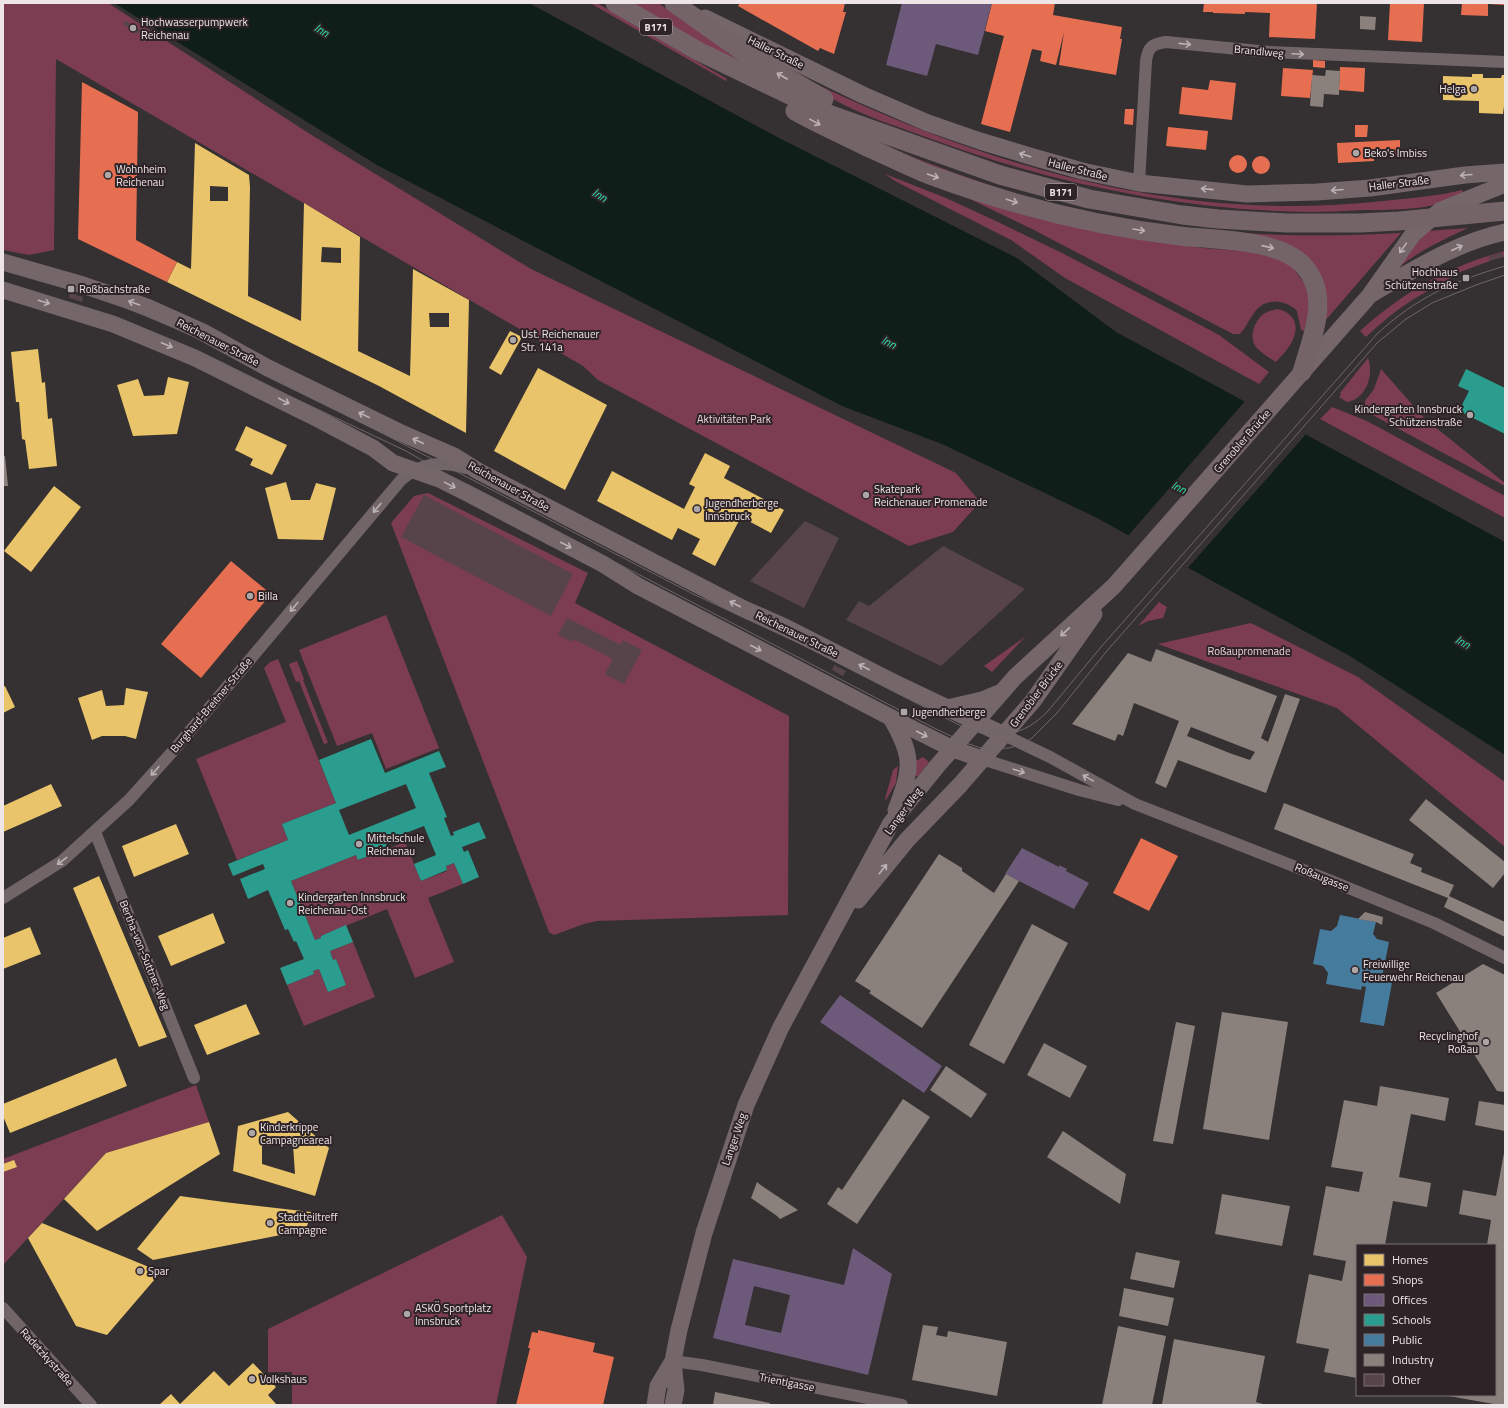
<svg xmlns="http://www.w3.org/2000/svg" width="1508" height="1408" font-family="'Titillium Web',sans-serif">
  <rect width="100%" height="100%" fill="#353031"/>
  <g fill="#7c3d52">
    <path d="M3 3H108L310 134 531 269 956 473 980 502 953 532 909 546 598 380 583 366 56 59 54 250 29 255 3 250Z"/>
    <path d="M590 3H597L727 79 726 81Z"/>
    <path d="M629 3H658L691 24 756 74Z"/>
    <path d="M818 85C991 167 1179 222 1373 202 1401 199 1434 197 1462 190L1463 192C1440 211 1392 210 1362 210 1345 211 1326 212 1309 212 1177 210 1047 182 923 136 893 125 861 115 833 99 828 95 823 90 818 85Z"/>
    <path d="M889 147C932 165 975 181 1020 195 1143 232 1273 240 1401 233L1325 321 1306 259 1069 211 965 180Z"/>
    <path d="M885 174 946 198 998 222 1062 253 1208 329 1219 335 1269 372 1259 384 1065 278 1011 240 895 181Z"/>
    <path d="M970 199 1135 238 1202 248 1255 252 1289 262 1309 290V314L1304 331 1301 330 1297 311C1285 299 1265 297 1254 313 1249 319 1246 328 1240 334H1233L1032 229Z"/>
    <path d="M1468 228C1443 240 1418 251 1397 269L1393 268 1427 231Z"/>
    <path d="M1505 251V257H1503L1502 253 1489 257 1490 261 1449 276 1450 280C1418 294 1391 313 1366 337L1360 331C1405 291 1447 267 1505 251Z"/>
    <path d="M1277 309C1299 313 1300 332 1288 348 1285 353 1280 357 1276 362 1270 358 1261 353 1256 347 1248 337 1255 319 1265 313 1269 311 1273 310 1277 309Z"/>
    <path d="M1368 358C1374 374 1367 399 1347 402L1339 397 1341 394 1340 393Z"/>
    <path d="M1381 369 1425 419 1505 483V486L1367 412 1365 407V401L1374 389Z"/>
    <path d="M1332 407 1367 421 1505 496V518L1320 419Z"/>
    <path d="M428 493 588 573 575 603 789 716 788 915 597 921 584 924 554 935 549 932 391 523 414 496Z"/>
    <path d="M1159 602 1167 607 1163 618 1148 621 1138 626Z"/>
    <path d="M386 615 439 748 386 769 372 733 337 746 299 650Z"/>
    <path d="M1251 623 1358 677 1505 782V847L1337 708 1158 644Z"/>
    <path d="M1026 636 992 672 984 666Z"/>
    <path d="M278 659 336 803 282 824 288 840 237 860 196 759 286 722 264 668 270 662Z"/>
    <path d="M297 661 304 679 303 680 328 743 324 744 299 681 296 682 289 664Z"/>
    <path d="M923 757 929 762 918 776H915L916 761Z"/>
    <path d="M898 766 896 783 886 800 885 799 893 770Z"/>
    <path d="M405 842 421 881 447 871 446 866 454 863 463 884 428 898 454 962 415 978 387 909 321 936V938L315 940 291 881 356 855 359 860Z"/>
    <path d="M353 942 375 997 304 1026 287 985 314 974 313 971 319 969 328 992 346 985 336 959 333 960 330 951Z"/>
    <path d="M196 1085 209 1122 106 1153 3 1265V1159Z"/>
    <path d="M502 1215 527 1257 496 1405H292V1372H268V1329Z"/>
  </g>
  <path fill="#0f1e18" d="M114 3H529L779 138 1017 258 1116 332 1505 542V755L1350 656 1093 516 942 444 842 406 377 165Z"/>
  <path fill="#353031" d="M1246 400 1307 433 1187 569 1127 537Z"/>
  <g fill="#e9c46a" fill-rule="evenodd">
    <path d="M1472 74H1483V78H1501L1502 75H1505V106H1504L1503 114 1479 113V101L1443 100V76L1472 77Z"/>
    <path d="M195 143 249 175 250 187 248 296 301 321 304 203 360 237 358 351 410 376 413 269 469 300 466 433 379 386 167 282 177 262 191 269ZM210 186 228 187V201H210ZM322 247 341 248V263L321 262ZM429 313H449V327H430Z"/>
    <path d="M510 331 522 337 501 375 489 368Z"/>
    <path d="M38 349 42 383 45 382 48 419 52 418 57 466 29 469 25 440 22 439 19 402H16L11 352Z"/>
    <path d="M538 368 607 405 565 490 494 451Z"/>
    <path d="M168 377 189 382 177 434 133 436 117 385 138 379 144 396 164 395Z"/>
    <path d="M246 426 287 445 272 475 250 465 253 459 235 450Z"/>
    <path d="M705 453 730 466 724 478 784 510 771 533 741 517 715 566 692 554 700 539 678 528 672 540 597 501 612 471 684 509 695 487 689 484Z"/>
    <path d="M286 482 291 500H310L316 483 336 488 323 540 278 539 265 488Z"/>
    <path d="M54 486 81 507 31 572 4 551Z"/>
    <path d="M5 686 15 707 3 713V687Z"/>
    <path d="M126 688 148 692 136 739 125 736H102L92 740 78 698 102 690 106 706 124 705Z"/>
    <path d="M51 784 62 806 3 832V806Z"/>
    <path d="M176 824 189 854 134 877 122 846Z"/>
    <path d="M99 876 167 1037 139 1047 73 888Z"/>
    <path d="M213 913 225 943 171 966 158 936Z"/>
    <path d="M30 927 41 954 3 969V938Z"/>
    <path d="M246 1004 260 1034 207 1055 194 1025Z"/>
    <path d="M116 1058 127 1086 10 1133 3 1116V1104Z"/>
    <path d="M288 1112 329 1148 315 1196 233 1171 238 1126ZM293 1145 295 1174 262 1164V1146Z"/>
    <path d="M209 1122 220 1154 97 1231 64 1199 106 1153Z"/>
    <path d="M14 1160 17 1167 3 1172V1164Z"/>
    <path d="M180 1196 224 1202 311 1212 306 1230 153 1260 137 1249Z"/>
    <path d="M42 1223 161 1272 107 1335 76 1326 28 1238Z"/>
    <path d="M253 1363 276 1387 268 1395 277 1405H159L171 1394 180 1404 214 1371 229 1386Z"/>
  </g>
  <g fill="#e76f51">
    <path d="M740 3H845L843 12H846L834 54 820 48 818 51 738 6Z"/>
    <path d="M992 3H1055L1053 15 1122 27 1120 39H1122L1116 75 1059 65 1064 32 1056 65 1040 61 1042 51 1032 49 1010 132 981 124 1004 36 985 31Z"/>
    <path d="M1204 3H1317L1315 39 1269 37 1270 13 1245 12V14L1213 13V12H1203Z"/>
    <path d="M1390 3H1424L1422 42 1388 40Z"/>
    <path d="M1462 3H1505V5L1488 4V16L1461 15Z"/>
    <path d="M1313 60 1325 61V68L1313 67Z"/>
    <path d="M1340 67 1365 68 1364 92 1339 90Z"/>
    <path d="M1283 68 1313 70 1310 98 1281 96Z"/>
    <path d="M1210 80 1236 83 1232 120 1179 114 1182 87 1208 90Z"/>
    <path d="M82 82 138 112 136 240 177 262 167 282 78 239Z"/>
    <path d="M1125 109H1134L1133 125 1124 124Z"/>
    <path d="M1355 125H1368L1367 137H1355Z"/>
    <path d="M1168 127 1208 131 1206 150 1166 146Z"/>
    <path d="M1400 140V156L1374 157V161L1338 163 1337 143Z"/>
    <circle cx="1238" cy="164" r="9"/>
    <circle cx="1261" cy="165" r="9"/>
    <path d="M231 561 271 594 201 678 161 644Z"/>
    <path d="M1141 838 1178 856 1149 911 1113 893Z"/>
    <path d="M538 1330 595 1343 593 1352 614 1357 603 1405H516L530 1348H528L532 1332 538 1333Z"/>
  </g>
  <g fill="#6d597a" fill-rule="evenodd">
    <path d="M902 3H992L978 55 936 44 927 76 886 65Z"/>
    <path d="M1022 848 1059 867V865L1067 869 1066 871 1089 883 1074 909 1005 874Z"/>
    <path d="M840 995 942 1066 924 1093 820 1022Z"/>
    <path d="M853 1248 892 1274 868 1375 713 1338 733 1259 844 1285ZM754 1286 790 1295 781 1333 745 1325Z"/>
  </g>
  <g fill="#2a9d8f" fill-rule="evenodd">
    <path d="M1466 369 1505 388V434L1459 411 1469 391 1458 386Z"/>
    <path d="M371 739 385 773 439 751 446 767 429 773 447 817 444 818 451 836 454 835 453 832 479 822 486 838 462 847 464 852 468 850 479 877 463 884 454 863 446 866 447 870 421 881 414 864 436 855 424 826 385 841 388 849 358 860 356 855 291 881 315 940 321 938V936L346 925 353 942 330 951 333 960 336 959 346 985 328 992 319 969 313 971 314 974 287 985 280 968 304 959 296 941 294 942 288 929 285 930 268 890 248 899 240 879 265 869 263 864 233 876 228 864 288 840 282 824 336 803 319 760ZM406 784 416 808 349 835 339 810Z"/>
  </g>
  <path fill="#457b9d" d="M1340 915 1376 922 1373 934 1377 939 1389 942 1382 977H1379L1378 980 1392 983 1384 1026 1360 1022 1366 987 1362 986 1361 990 1326 984 1328 973 1323 966 1313 964 1320 929 1331 931 1337 926Z"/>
  <g fill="#8a817c" fill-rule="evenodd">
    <path d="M1360 16 1376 17 1375 30 1360 29Z"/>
    <path d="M1326 70 1340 71 1339 95 1324 94 1323 107 1310 106 1312 75 1325 76Z"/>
    <path d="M5 456 8 486H3V457Z"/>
    <path d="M1156 649 1277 696 1261 738 1268 742 1285 694 1300 699 1266 793 1178 760 1166 788 1155 783 1179 721 1134 703 1123 736 1118 734 1115 741 1072 724 1128 653 1151 662ZM1191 727 1255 752 1250 760 1232 754 1187 736Z"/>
    <path d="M1426 799 1505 862V873L1493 888 1409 820Z"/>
    <path d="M1284 803 1414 854 1410 863 1422 868 1421 872 1454 885 1449 896 1505 922V937L1444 907 1448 898 1274 829Z"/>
    <path d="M939 854 962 868V871L994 893 1006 874 1019 881 922 1028 869 993 871 991 855 981Z"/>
    <path d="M1365 912 1383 917 1382 925 1376 922 1358 919Z"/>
    <path d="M1032 924 1068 943 1004 1064 969 1045Z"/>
    <path d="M1483 964 1505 975V1092L1497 1091 1436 993Z"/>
    <path d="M1222 1012 1288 1022 1269 1140 1203 1129Z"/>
    <path d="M1176 1022 1195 1026 1173 1144 1153 1141Z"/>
    <path d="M1044 1043 1087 1066 1070 1098 1027 1075Z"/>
    <path d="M946 1066 987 1094 971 1118 930 1090Z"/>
    <path d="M1380 1086 1449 1098 1445 1121 1411 1114 1399 1177 1431 1183 1427 1207 1393 1201 1385 1245H1357V1378L1324 1372 1329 1349 1296 1343 1309 1274 1342 1281 1346 1261 1313 1255 1326 1186 1359 1192 1363 1172 1331 1167 1344 1100 1377 1106Z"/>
    <path d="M903 1099 930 1117 857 1224 827 1204 838 1187 842 1190Z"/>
    <path d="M1479 1101 1505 1105V1131L1475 1125Z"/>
    <path d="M1063 1131 1126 1174 1120 1204 1047 1157Z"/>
    <path d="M1504 1153 1505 1405H1499L1449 1396 1495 1395V1245H1487L1491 1220 1459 1214 1463 1190 1496 1196Z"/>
    <path d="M757 1182 762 1186 798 1210 780 1219 777 1216 751 1198Z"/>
    <path d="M1222 1194 1290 1206 1282 1246 1215 1234Z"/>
    <path d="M1136 1252 1180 1261 1174 1288 1130 1279Z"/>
    <path d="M1124 1288 1174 1298 1168 1326 1119 1316Z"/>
    <path d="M923 1325 938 1327 936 1335 947 1337 948 1331 1007 1342 997 1396 912 1380Z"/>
    <path d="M1118 1326 1166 1336 1152 1405H1102Z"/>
    <path d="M1174 1339 1265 1356 1256 1402 1266 1405H1168L1162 1404Z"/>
    <path d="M715 1392 770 1403V1405H713Z"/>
  </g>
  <g fill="#57444b">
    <path d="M126 21 133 25 141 31 137 34 124 25 123 23Z"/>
    <path d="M1502 253 1503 257 1490 261 1489 257Z"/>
    <path d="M70 293 83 297 82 302 69 298Z"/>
    <path d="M424 495 573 574 551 616 401 537Z"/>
    <path d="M805 521 839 538 804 608 750 581Z"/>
    <path d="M943 546 1025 589 941 666 846 620 859 601 869 606Z"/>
    <path d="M567 618 621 645 623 640 642 650 624 684 605 674 613 659 573 639 572 642 558 635Z"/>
    <path d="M834 665 846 671 843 676 832 670Z"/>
  </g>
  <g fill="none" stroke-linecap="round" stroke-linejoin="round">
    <g stroke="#716568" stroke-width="12">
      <path d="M1139 183 1146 61C1148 47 1152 44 1166 42L1269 52 1505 62"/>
      <path d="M1004 735 1050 757 1135 804 1329 880 1434 923 1505 958"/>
      <path d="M982 759 1079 790 1118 800"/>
      <path d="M95 832 194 1078"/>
      <path d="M3 898 62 861 129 800 173 751 401 480C421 462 442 461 466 468"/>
      <path d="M3 1308 91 1405"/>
      <path d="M673 1361 702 1365 902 1405"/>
    </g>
    <g stroke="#75666a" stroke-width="17">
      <path d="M705 18 863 95 928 123 980 141 1033 157 1082 171 1139 183 1247 194 1317 192 1370 188 1465 175 1505 172"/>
      <path d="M3 262 83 285 147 307 203 332 268 368 399 432 454 456 478 471 742 608 785 627 899 685 1004 735"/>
      <path d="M3 290 113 324 195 358 320 420 373 448 393 463 439 479 469 494 603 564 638 586 915 730 953 749 982 759"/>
      <path d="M1373 293C1415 269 1457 242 1505 232"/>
      <path d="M947 708 982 700 999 693"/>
      <path d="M891 718C914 757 912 768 896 810"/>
      <path d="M858 900 907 840 960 785 1033 701 1094 614"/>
      <path d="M673 1361 676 1390 673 1405"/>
      <path d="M655 1405 658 1386 673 1361 679 1330 704 1233 746 1105 781 1027 891 823 938 765 1015 677 1114 586 1370 295 1413 234 1441 210 1505 184"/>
    </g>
    <g stroke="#746468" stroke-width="19">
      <path d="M615 3 698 51 831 115 1000 175 1089 199 1182 215 1218 219 1286 223H1360L1399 221 1505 211"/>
      <path d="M674 3 749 56 824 99"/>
      <path d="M795 111C818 124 843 135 867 147 888 156 909 167 930 175 1011 205 1095 226 1180 236 1214 240 1278 239 1302 264 1332 295 1312 336 1302 372"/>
    </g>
    <g stroke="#6f6668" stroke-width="1">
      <path d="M3 270 40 280 104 299 187 333 255 370 382 433 693 594 805 646 965 728C997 741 1024 736 1048 711L1101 647 1377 334C1417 297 1454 281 1505 266"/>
      <path d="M3 282 99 312 173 341 406 451 455 479 936 729 966 743 984 749 1009 748 1023 744 1032 738 1057 713 1106 652 1377 343 1406 319 1432 303 1476 285 1505 275"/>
    </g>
  </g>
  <defs><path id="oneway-shaft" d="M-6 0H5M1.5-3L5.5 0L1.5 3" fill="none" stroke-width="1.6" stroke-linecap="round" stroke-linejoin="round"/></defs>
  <g stroke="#bbb2b4">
    <use href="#oneway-shaft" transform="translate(1185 44) rotate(6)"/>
    <use href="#oneway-shaft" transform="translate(1298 54) rotate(3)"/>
    <use href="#oneway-shaft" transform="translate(377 508) rotate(130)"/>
    <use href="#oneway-shaft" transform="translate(294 607) rotate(130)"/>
    <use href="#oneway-shaft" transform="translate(155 771) rotate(132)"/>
    <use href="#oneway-shaft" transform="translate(1019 771) rotate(18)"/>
    <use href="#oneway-shaft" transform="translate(1088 778) rotate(-151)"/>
    <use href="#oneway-shaft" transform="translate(62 861) rotate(143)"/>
  </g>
  <g stroke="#bdb1b4">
    <use href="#oneway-shaft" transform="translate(782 76) rotate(-150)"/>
    <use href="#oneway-shaft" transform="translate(815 122) rotate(29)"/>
    <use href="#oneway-shaft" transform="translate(933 176) rotate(19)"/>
    <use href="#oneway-shaft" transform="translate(1012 201) rotate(17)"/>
    <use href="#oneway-shaft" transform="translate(1139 230) rotate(9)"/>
    <use href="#oneway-shaft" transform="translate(1268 247) rotate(13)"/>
  </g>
  <g stroke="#bdb2b5">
    <use href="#oneway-shaft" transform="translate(1025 155) rotate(-163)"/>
    <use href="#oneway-shaft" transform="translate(1466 175) rotate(175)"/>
    <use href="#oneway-shaft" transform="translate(1207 189) rotate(-174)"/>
    <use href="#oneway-shaft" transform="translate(1337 190) rotate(175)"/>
    <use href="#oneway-shaft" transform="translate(1403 248) rotate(125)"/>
    <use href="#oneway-shaft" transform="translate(1457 248) rotate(-24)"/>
    <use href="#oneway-shaft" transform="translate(44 302) rotate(17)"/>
    <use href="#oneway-shaft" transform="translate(134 303) rotate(-160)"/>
    <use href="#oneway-shaft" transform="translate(167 345) rotate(23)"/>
    <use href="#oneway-shaft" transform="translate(284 401) rotate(28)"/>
    <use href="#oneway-shaft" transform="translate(364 415) rotate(-154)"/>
    <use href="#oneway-shaft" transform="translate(418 441) rotate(-155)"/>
    <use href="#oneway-shaft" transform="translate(450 485) rotate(26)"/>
    <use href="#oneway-shaft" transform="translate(566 545) rotate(27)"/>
    <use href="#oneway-shaft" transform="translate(735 604) rotate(-153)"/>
    <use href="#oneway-shaft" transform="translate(1065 632) rotate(137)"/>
    <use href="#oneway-shaft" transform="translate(756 648) rotate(27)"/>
    <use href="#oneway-shaft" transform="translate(864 667) rotate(-153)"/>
    <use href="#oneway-shaft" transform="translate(922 734) rotate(27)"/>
    <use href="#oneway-shaft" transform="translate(883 869) rotate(-51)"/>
  </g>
  <g fill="#ada6a7" stroke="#2e2326" stroke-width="1.5">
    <circle cx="133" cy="28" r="4"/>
    <circle cx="1474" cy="89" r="4"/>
    <circle cx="1356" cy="153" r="4"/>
    <circle cx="108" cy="175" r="4"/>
    <rect x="1462" y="274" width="8" height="8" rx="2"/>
    <rect x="67" y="285" width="8" height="8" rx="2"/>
    <circle cx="513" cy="340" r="4"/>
    <circle cx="1470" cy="415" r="4"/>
    <circle cx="866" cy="495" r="4"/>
    <circle cx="697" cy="509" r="4"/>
    <circle cx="250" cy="596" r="4"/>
    <rect x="900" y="708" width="8" height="8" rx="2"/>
    <circle cx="359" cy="844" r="4"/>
    <circle cx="290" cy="903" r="4"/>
    <circle cx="1355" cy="970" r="4"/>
    <circle cx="1486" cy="1042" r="4"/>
    <circle cx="252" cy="1133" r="4"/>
    <circle cx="270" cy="1223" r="4"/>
    <circle cx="140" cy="1271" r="4"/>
    <circle cx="407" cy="1314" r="4"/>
    <circle cx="252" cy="1379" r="4"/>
  </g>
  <g text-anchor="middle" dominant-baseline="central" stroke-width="4" stroke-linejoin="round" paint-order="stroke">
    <g fill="#2e2326" stroke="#b4abad" stroke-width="1">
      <rect x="640" y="19" width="32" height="16" rx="3"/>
      <rect x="1045" y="184" width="32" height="16" rx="3"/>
    </g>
    <g font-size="10" font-weight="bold" fill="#ede5e7">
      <text x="656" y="27">B171</text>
      <text x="1061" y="192">B171</text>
    </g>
    <g font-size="11" fill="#ede5e7" stroke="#2e2326" text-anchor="start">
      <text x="141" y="22">Hochwasserpumpwerk<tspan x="141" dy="13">Reichenau</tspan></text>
      <text x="1466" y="89" text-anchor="end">Helga</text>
      <text x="1364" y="153">Beko's Imbiss</text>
      <text x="116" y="169">Wohnheim<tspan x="116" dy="13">Reichenau</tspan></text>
      <text x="1458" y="272" text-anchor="end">Hochhaus<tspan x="1458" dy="13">Schützenstraße</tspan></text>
      <text x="79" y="289">Roßbachstraße</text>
      <text x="521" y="334">Ust. Reichenauer<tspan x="521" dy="13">Str. 141a</tspan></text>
      <text x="1462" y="409" text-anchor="end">Kindergarten Innsbruck<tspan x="1462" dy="13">Schützenstraße</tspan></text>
      <text x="874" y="489">Skatepark<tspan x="874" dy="13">Reichenauer Promenade</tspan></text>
      <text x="705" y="503">Jugendherberge<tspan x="705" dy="13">Innsbruck</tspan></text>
      <text x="258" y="596">Billa</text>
      <text x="912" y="712">Jugendherberge</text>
      <text x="367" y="838">Mittelschule<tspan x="367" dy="13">Reichenau</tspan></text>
      <text x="298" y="897">Kindergarten Innsbruck<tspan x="298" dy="13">Reichenau-Ost</tspan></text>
      <text x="1363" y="964">Freiwillige<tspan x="1363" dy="13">Feuerwehr Reichenau</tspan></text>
      <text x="1478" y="1036" text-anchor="end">Recyclinghof<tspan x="1478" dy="13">Roßau</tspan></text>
      <text x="260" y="1127">Kinderkrippe<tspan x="260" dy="13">Campagneareal</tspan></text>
      <text x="278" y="1217">Stadtteiltreff<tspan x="278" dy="13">Campagne</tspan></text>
      <text x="148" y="1271">Spar</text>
      <text x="415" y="1308">ASKÖ Sportplatz<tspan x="415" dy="13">Innsbruck</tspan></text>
      <text x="260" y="1379">Volkshaus</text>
    </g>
    <g font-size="11" fill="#ede5e7" stroke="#2e2326">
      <text transform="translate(1259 51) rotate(5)">Brandlweg</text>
      <text transform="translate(776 52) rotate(26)">Haller Straße</text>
      <text transform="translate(1078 169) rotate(14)">Haller Straße</text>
      <text transform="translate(1399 183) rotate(-7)">Haller Straße</text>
      <text transform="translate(218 342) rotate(27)">Reichenauer Straße</text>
      <text transform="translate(1242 441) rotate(-49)">Grenobler Brücke</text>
      <text transform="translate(509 486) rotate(29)">Reichenauer Straße</text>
      <text transform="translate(797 634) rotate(26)">Reichenauer Straße</text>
      <text transform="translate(1036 694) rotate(-53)">Grenobler Brücke</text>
      <text transform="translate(211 705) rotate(-50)">Burghard-Breitner-Straße</text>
      <text transform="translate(903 811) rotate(-54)">Langer Weg</text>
      <text transform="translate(1322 877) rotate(22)">Roßaugasse</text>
      <text transform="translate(145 955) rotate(68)">Bertha-von-Suttner-Weg</text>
      <text transform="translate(734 1139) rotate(-71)">Langer Weg</text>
      <text transform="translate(47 1357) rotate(48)">Radetzkystraße</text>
      <text transform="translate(787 1382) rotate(11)">Trientlgasse</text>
    </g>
    <g font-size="11" fill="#efd3da" stroke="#2e2326">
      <text x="734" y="419">Aktivitäten Park</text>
      <text x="1249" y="651">Roßaupromenade</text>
    </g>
    <g font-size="12" font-style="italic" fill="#2de6b1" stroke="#2e2326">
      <text transform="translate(322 30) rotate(32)">Inn</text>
      <text transform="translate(600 195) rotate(31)">Inn</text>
      <text transform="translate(889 342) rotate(27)">Inn</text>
      <text transform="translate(1179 487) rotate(27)">Inn</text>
      <text transform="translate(1463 642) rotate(30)">Inn</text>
    </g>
  </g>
  <rect width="1508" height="1408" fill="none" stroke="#ede5e7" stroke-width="8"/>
  <rect x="1356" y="1244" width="140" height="152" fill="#2e2326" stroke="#7a7173"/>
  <rect x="1364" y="1254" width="20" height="12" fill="#e9c46a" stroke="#7a7173"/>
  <text x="1392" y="1264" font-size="12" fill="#ede5e7">Homes</text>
  <rect x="1364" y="1274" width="20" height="12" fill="#e76f51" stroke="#7a7173"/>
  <text x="1392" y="1284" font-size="12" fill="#ede5e7">Shops</text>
  <rect x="1364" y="1294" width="20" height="12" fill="#6d597a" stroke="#7a7173"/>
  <text x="1392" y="1304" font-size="12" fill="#ede5e7">Offices</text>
  <rect x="1364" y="1314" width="20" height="12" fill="#2a9d8f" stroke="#7a7173"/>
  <text x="1392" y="1324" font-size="12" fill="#ede5e7">Schools</text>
  <rect x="1364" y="1334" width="20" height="12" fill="#457b9d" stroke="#7a7173"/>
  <text x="1392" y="1344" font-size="12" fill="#ede5e7">Public</text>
  <rect x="1364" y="1354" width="20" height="12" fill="#8a817c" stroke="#7a7173"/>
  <text x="1392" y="1364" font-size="12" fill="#ede5e7">Industry</text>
  <rect x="1364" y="1374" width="20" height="12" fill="#57444b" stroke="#7a7173"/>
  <text x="1392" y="1384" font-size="12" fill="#ede5e7">Other</text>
</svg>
